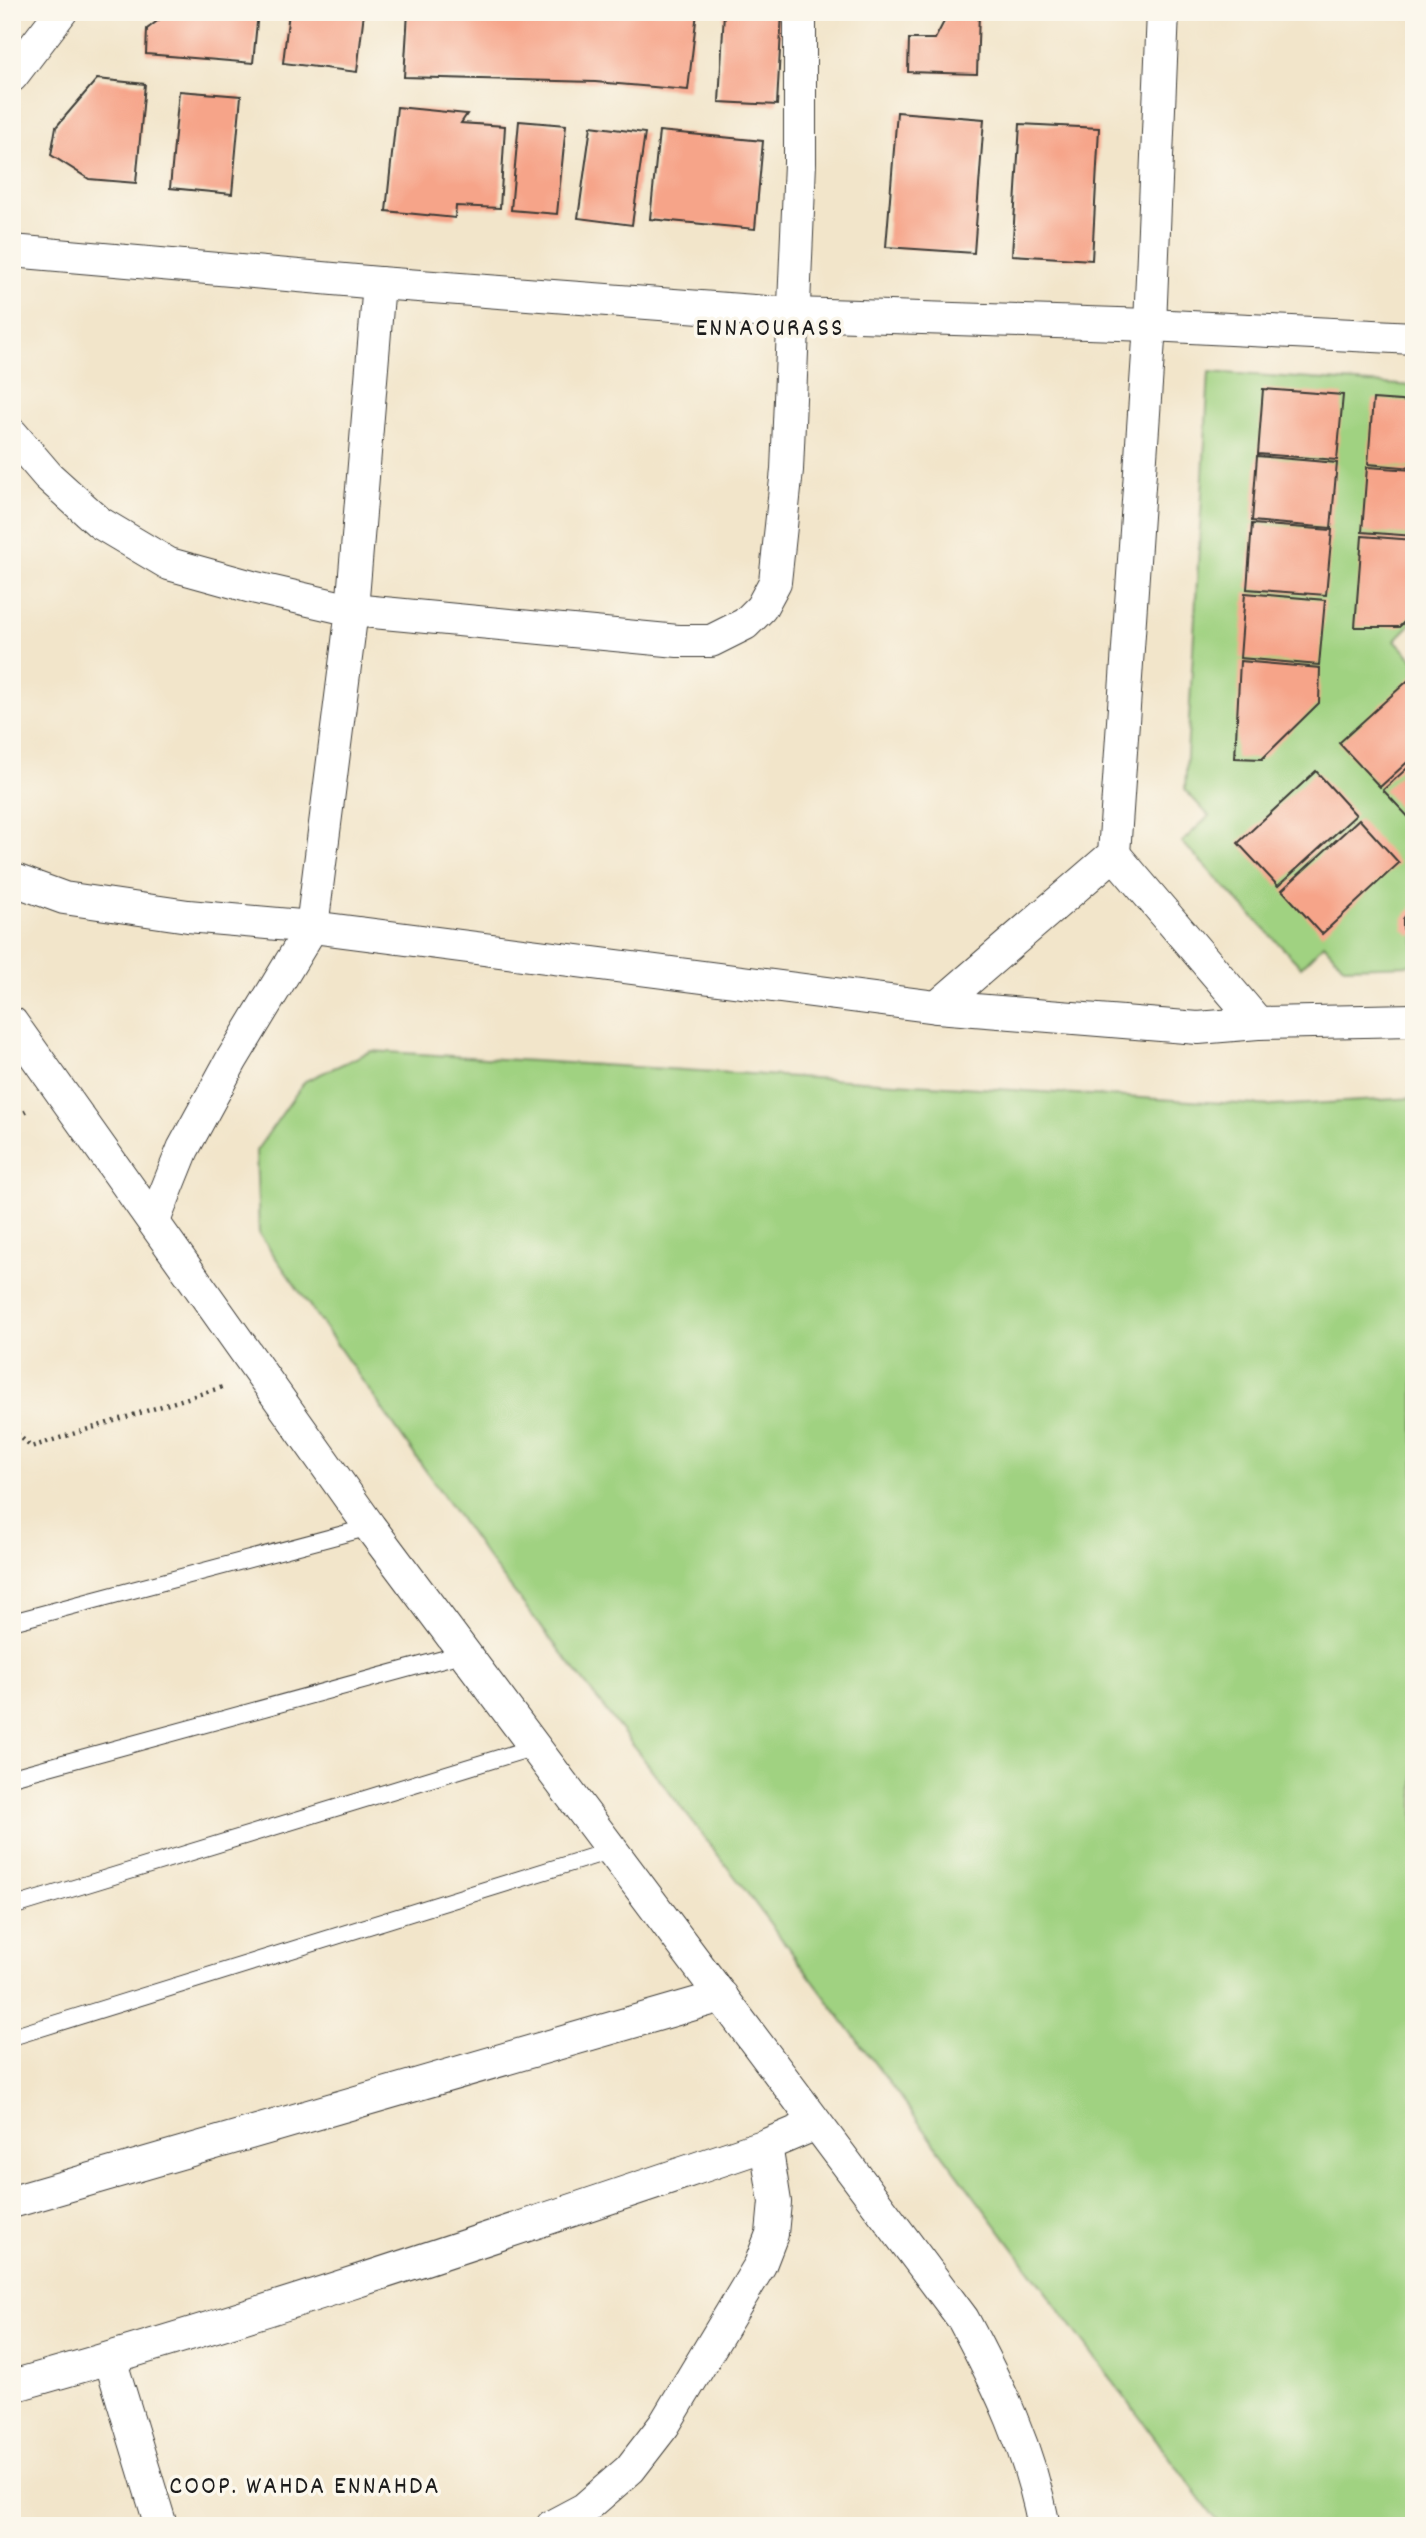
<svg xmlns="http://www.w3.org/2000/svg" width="1426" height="2538" font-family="Dekko,sans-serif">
  <rect width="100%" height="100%" fill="#fbf7ec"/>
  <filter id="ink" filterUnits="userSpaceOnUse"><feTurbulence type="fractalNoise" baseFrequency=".0143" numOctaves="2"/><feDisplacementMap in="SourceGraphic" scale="14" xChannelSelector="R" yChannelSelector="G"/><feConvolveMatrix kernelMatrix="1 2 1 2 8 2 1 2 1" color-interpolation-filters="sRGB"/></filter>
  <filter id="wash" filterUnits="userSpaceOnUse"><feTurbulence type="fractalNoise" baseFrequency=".00686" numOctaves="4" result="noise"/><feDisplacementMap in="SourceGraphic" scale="28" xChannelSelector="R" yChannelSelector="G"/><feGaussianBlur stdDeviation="1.57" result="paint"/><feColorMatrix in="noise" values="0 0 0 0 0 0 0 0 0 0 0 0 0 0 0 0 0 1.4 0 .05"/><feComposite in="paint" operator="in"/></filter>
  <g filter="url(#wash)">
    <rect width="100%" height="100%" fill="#f2e5ca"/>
    <g fill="#a0d281" stroke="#5e774e" stroke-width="2">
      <path d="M1209 372 1414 386V621L1395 640 1414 660V965L1344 967 1324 944 1301 967 1182 842 1209 816 1185 790Z"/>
      <path d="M371 1051 1273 1106 1414 1098V2526H1221L739 1882 483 1552 259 1234 256 1151 305 1081Z"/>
    </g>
    <g id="blocks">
      <g fill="#f6a489">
        <path d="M169 12H258L253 63 146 54 147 29Z"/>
        <path d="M289 12H364L357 72 283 63Z"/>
        <path d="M408 12H697L688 90 595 82 404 77Z"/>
        <path d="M724 12H782L777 105 719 102Z"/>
        <path d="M949 12H979L977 74 908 72 909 39H935Z"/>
        <path d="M97 79 145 84 136 183 89 179 51 155 56 127Z"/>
        <path d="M179 91 241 96 232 194 170 188Z"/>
        <path d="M397 107 467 114 461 123 505 126 500 208 456 206 455 218 386 211Z"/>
        <path d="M897 112 984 119 974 253 886 247Z"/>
        <path d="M519 121 566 125 557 214 511 210Z"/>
        <path d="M1020 124 1099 128 1092 260 1012 255Z"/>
        <path d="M591 126 645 133 632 225 578 218Z"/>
        <path d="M659 131 763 141 755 229 650 219Z"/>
        <path d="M1263 389 1343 395 1337 460 1258 454Z"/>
        <path d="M1373 399 1414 402V468L1368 464Z"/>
        <path d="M1257 456 1337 463 1331 528 1252 521Z"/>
        <path d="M1367 467 1414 470V536L1362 532Z"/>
        <path d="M1252 524 1332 530 1326 595 1247 589Z"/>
        <path d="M1362 536 1414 540V613L1399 627H1355Z"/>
        <path d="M1245 593 1325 600 1319 665 1240 658Z"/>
        <path d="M1240 661 1320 668 1319 703 1262 759 1235 758Z"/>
        <path d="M1414 675V756L1380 787 1339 743Z"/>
        <path d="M1414 762V823L1383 790Z"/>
        <path d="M1316 771 1356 815 1278 886 1238 843Z"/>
        <path d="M1359 819 1399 863 1322 934 1282 890Z"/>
        <path d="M1414 904V935H1410L1403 929V919Z"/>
      </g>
    </g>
  </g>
  <g filter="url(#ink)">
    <use href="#blocks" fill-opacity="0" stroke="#3c3a36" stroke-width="2"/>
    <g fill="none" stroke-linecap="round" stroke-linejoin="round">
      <g stroke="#3c3a36" stroke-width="18">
        <g id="lane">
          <path d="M12 1622 370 1527"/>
          <path d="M12 1777 465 1653"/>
          <path d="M12 1907 535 1747"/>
          <path d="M12 2037 613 1850"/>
        </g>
      </g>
      <g stroke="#3c3a36" stroke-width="34">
        <g id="street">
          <path d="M12 76 61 12"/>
          <path d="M12 251 379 283 794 314 1150 325 1414 338"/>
          <path d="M12 434 48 476 100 523 169 564 252 587 352 610 678 641H711L745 624 761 608 775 582 787 470 800 163V20L797 12"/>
          <path d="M1114 854 1258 1023"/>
          <path d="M12 879 64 898 188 916 312 927 937 1007 1198 1028 1258 1023 1414 1020"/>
          <path d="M937 1007 1114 854 1150 325 1163 12"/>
          <path d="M12 1023 370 1527 963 2319C1000 2388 1029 2448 1044 2526"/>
          <path d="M154 1221 183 1149 231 1061 312 927 352 610 379 283"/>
          <path d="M12 2202 722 1996"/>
          <path d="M110 2359 161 2526"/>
          <path d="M12 2386C266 2315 516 2229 766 2145L816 2124"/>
          <path d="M552 2526 584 2509 630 2469 664 2425 760 2265 772 2234 775 2202 766 2145"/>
        </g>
      </g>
      <g stroke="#3c3a36" stroke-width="4.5" stroke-dasharray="2 5" stroke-linecap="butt">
        <path d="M12 1119 29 1110"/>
        <path d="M12 1429 31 1447 226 1386"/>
      </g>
      <use href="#lane" stroke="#fff" stroke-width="16"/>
      <use href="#street" stroke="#fff" stroke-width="32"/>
    </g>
  </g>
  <g text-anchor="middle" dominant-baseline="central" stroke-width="7" stroke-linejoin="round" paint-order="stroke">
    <g font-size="26" letter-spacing="2" fill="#1c1c1c" stroke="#fbf7ec">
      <text x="770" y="329">ENNAOURASS</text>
      <text x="305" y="2487">COOP. WAHDA ENNAHDA</text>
    </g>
  </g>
  <rect width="1426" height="2538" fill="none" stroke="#fbf7ec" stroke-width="42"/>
</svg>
